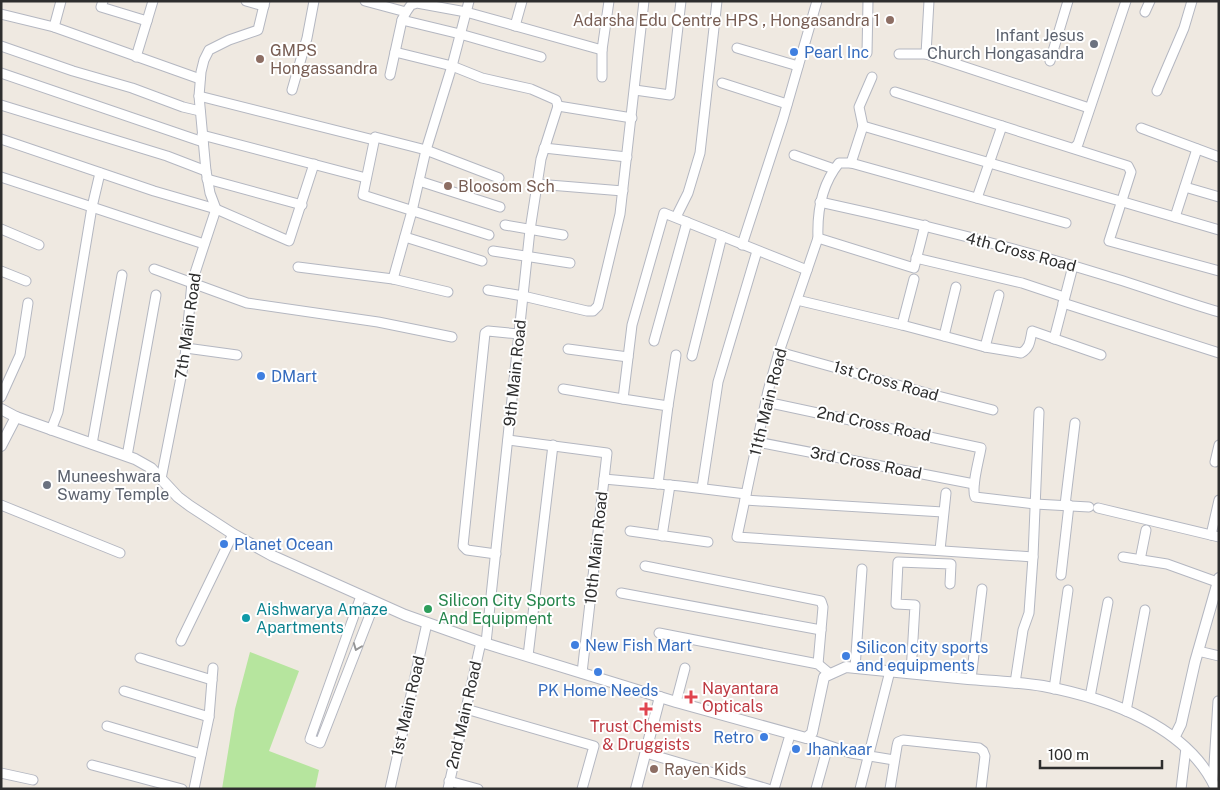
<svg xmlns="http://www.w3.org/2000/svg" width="1220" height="790" font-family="'Public Sans',sans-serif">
  <rect width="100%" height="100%" fill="#efe9e1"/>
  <path fill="#b6e59e" d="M250 652 299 671 269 751 319 770 315 789H222L235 709Z"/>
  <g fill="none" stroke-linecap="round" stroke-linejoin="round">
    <g stroke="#b4b7c1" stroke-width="11">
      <g id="minor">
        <path d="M103 1 101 7 147 21 153 1"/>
        <path d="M246 1 264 6"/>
        <path d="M365 1 406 12 402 20 390 75"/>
        <path d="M406 12 411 5 417 3 466 12 602 50 609 1"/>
        <path d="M1145 12 1150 1"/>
        <path d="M1 14 54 27 200 79"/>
        <path d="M402 20 460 34 541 57"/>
        <path d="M515 26 522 1"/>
        <path d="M54 27 61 1"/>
        <path d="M1 46 73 71 132 88 183 107 200 111"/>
        <path d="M737 48 798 66"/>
        <path d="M395 52 452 66 482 78 531 89 556 100 558 106"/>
        <path d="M867 53 868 1"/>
        <path d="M899 54H926L1089 108"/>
        <path d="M926 54 929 1"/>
        <path d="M136 57 147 21"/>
        <path d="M1050 61 1068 1"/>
        <path d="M1 73 203 142"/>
        <path d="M602 77V50"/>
        <path d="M722 83 787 104"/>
        <path d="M292 90 307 38 314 1"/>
        <path d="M635 90 670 95 681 1"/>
        <path d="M1157 91 1184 28 1192 1"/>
        <path d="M895 92 1128 166 1131 172 1109 241 1219 271"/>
        <path d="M199 96 374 140"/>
        <path d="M1 105 167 156 206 171"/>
        <path d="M558 106 632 118"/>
        <path d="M863 126 1219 230"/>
        <path d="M1141 128 1219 157"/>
        <path d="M202 135 366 178"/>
        <path d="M1 139 154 191 216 209 289 241 314 164"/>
        <path d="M544 148 627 157"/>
        <path d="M1074 148 1078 144 1126 1"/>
        <path d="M794 155 834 169"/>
        <path d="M851 163 863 126 859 107 872 77"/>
        <path d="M1 177 204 244"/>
        <path d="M207 179 302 205"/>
        <path d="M419 181 500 207"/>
        <path d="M537 184 623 191"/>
        <path d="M1185 187 1219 197"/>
        <path d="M977 198 1002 126"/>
        <path d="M820 202C917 223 1013 247 1107 276 1144 287 1181 301 1219 312"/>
        <path d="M676 217 688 193 700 153 717 1"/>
        <path d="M1175 217 1197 149"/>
        <path d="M505 225 563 235"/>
        <path d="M1 229 39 245"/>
        <path d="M489 235 363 195 375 137 426 150 499 178"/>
        <path d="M405 237 482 261"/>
        <path d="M818 238 914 268 925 225"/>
        <path d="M742 245 783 119 817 1"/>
        <path d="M493 251 570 263"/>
        <path d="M916 258 1022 283 1064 297"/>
        <path d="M298 267 393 279 448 292"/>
        <path d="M154 269 247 303 378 322 452 337"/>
        <path d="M1 271 26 281"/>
        <path d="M393 279 412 211 426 150 452 66 469 1"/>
        <path d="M914 279 902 325 985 347 1021 353C1030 348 1030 341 1032 331L1101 355"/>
        <path d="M488 290 523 296 587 311H593L598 306 620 214 644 1"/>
        <path d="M797 300 902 325"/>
        <path d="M1063 303 1219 353"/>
        <path d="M944 336 956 287"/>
        <path d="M1054 339 1073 266"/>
        <path d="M654 341 687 222"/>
        <path d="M985 347 999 295"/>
        <path d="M186 348 237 355"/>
        <path d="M568 349 628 357"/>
        <path d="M779 352 930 394 993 410"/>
        <path d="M692 356 722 236"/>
        <path d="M563 389 623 399"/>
        <path d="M1 397 20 355 28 303"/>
        <path d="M766 402 981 448C979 460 971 487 975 497L1035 504 1089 507"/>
        <path d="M668 406 676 355"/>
        <path d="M51 430 58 412 92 207 100 173"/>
        <path d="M508 440 607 453 582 673"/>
        <path d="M757 442 974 484"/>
        <path d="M92 444 122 275"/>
        <path d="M127 456 156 295"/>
        <path d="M1215 462 1219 445"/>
        <path d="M161 479 185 357 192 282 216 209 210 193 206 171 199 96 201 72 204 60 209 50 229 40 258 30 265 1"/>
        <path d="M604 479 680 486 746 494"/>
        <path d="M658 484 668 406 623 399 632 325 664 213 807 270"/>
        <path d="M702 488 718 382 757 251"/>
        <path d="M745 500 943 512"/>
        <path d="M1 505 120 553"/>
        <path d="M1065 505 1075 423"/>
        <path d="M1098 508 1219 537"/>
        <path d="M630 531 708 542"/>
        <path d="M1211 535 1219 500"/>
        <path d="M662 536 670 485"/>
        <path d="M940 550 946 493"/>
        <path d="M496 554 467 550 463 546 485 333 488 331 519 334"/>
        <path d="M1033 557 737 537 768 391 779 352 818 238C817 212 822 184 839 163H851L1066 223"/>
        <path d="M1123 557 1167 564 1217 582"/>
        <path d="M1140 560 1146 530"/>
        <path d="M645 566 821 601 823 607 818 664"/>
        <path d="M1061 575 1069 505"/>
        <path d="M621 593 821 630"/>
        <path d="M361 596 310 739 320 743 375 602"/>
        <path d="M659 633 818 664 830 674"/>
        <path d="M181 641 233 534"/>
        <path d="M486 643 530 230 541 159 558 106"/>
        <path d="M1198 651 1219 656"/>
        <path d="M528 656 553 445"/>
        <path d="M140 658 212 680"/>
        <path d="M855 668 862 569"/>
        <path d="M911 673 915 605 896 604 898 562 951 564 950 584"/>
        <path d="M971 679 982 589"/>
        <path d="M1015 683 1023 630 1029 613 1033 557 1039 412"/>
        <path d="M1054 689 1068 590"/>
        <path d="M124 691 209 717"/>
        <path d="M1090 697 1108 602"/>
        <path d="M676 702 685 668"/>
        <path d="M466 709 594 746 582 789"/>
        <path d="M1126 711 1145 610"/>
        <path d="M107 726 201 754"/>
        <path d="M806 738 851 753 894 760"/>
        <path d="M646 753 768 789"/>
        <path d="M92 765 182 789"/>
        <path d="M1 773 33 780"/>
        <path d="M449 781 478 789"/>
        <path d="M1213 781 1218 701"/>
        <path d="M194 789 209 717 213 668"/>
        <path d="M390 789 427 623"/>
        <path d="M448 789 481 642"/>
        <path d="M774 789 790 735"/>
        <path d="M816 789 828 746"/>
        <path d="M860 789 890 671"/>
        <path d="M890 789 897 746 898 742 903 740 979 748 983 751 985 756 981 789"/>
        <path d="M1181 789 1186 748"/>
      </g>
    </g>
    <g stroke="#b4b7c1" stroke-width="12">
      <g id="tertiary">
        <path d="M1 409 16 417 135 459 151 468 178 497 190 506 233 534 273 556 405 615 481 642 582 673 676 702 806 738 812 733 824 677 846 667C887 671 927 675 968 679 993 681 1019 682 1043 686 1107 698 1188 726 1216 789"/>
        <path d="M1 446 16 417"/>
        <path d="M1175 736 1181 724 1195 662 1219 578"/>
        <path d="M636 789 660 697"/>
      </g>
    </g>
    <use href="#minor" stroke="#fff" stroke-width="9"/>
    <use href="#tertiary" stroke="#fff" stroke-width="10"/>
  </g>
  <defs><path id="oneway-chevron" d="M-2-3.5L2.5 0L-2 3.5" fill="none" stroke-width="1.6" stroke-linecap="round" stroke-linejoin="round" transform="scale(1.25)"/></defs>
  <use stroke="#969696" href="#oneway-chevron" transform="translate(357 647) rotate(111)"/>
  <g fill="#8d6e63" stroke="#fff" stroke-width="2">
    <circle cx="890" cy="20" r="5"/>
    <circle cx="260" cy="59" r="5"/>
    <circle cx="448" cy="186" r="5"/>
    <circle cx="654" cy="769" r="5"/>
  </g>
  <g fill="#6b7280" stroke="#fff" stroke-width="2">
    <circle cx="1094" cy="44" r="5"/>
    <circle cx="47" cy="485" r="5"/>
  </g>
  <g fill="#3f7fe0" stroke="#fff" stroke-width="2">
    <circle cx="794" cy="52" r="5"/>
    <circle cx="261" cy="376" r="5"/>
    <circle cx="224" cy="544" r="5"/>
    <circle cx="575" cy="645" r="5"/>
    <circle cx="846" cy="656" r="5"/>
    <circle cx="598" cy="672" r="5"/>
    <circle cx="764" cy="737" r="5"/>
    <circle cx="796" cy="749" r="5"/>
  </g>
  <circle fill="#2e9e5b" stroke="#fff" stroke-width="2" cx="428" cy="609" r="5"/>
  <circle fill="#0f9aa8" stroke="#fff" stroke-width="2" cx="246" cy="618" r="5"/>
  <g fill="#e0444e" stroke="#fff" stroke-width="2">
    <path d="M688.5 689.5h5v5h5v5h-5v5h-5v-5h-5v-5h5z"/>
    <path d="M643.5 701.5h5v5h5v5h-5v5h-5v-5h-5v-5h5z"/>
  </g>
  <g text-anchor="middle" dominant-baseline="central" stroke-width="4" stroke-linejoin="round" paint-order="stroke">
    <g font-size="16" fill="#785e54" stroke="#fff" text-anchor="start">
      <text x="880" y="20" text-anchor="end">Adarsha Edu Centre HPS , Hongasandra 1</text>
      <text x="270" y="50">GMPS<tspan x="270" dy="18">Hongassandra</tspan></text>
      <text x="458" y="186">Bloosom Sch</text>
      <text x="664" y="769">Rayen Kids</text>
    </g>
    <g font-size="16" fill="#5b616d" stroke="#fff" text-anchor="end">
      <text x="1084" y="35">Infant Jesus<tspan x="1084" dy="18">Church Hongasandra</tspan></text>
      <text x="57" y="476" text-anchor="start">Muneeshwara<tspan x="57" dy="18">Swamy Temple</tspan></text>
    </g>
    <g font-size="16" fill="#366cbe" stroke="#fff" text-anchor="start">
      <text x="804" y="52">Pearl Inc</text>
      <text x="271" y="376">DMart</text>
      <text x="234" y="544">Planet Ocean</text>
      <text x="585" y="645">New Fish Mart</text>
      <text x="856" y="647">Silicon city sports<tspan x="856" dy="18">and equipments</tspan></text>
      <text x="598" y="690" text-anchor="middle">PK Home Needs</text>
      <text x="754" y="737" text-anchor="end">Retro</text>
      <text x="806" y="749">Jhankaar</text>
    </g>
    <g font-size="16" fill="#2e2e2e" stroke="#fff">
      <text transform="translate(1021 252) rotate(15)">4th Cross Road</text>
      <text transform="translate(188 326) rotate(-82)">7th Main Road</text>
      <text transform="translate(515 373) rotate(-84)">9th Main Road</text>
      <text transform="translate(886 381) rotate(16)">1st Cross Road</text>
      <text transform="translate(768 402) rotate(-76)">11th Main Road</text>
      <text transform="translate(874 424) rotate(12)">2nd Cross Road</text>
      <text transform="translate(866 463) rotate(11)">3rd Cross Road</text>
      <text transform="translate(596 548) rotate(-84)">10th Main Road</text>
      <text transform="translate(408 706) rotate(-77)">1st Main Road</text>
      <text transform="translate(464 715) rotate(-77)">2nd Main Road</text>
    </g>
    <g font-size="16" fill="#27864d" stroke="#fff" text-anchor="start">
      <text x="438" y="600">Silicon City Sports<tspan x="438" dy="18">And Equipment</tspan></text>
    </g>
    <g font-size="16" fill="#0d838f" stroke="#fff" text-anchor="start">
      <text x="256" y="609">Aishwarya Amaze<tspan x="256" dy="18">Apartments</tspan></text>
    </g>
    <g font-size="16" fill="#be3a42" stroke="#fff" text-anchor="start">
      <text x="702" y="688">Nayantara<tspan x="702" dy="18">Opticals</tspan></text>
      <text x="646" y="726" text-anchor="middle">Trust Chemists<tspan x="646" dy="18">&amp; Druggists</tspan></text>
    </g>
  </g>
  <rect width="1220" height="790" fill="none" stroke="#2e2e2e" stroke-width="5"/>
  <path d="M1040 760v8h122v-8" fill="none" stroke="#2e2e2e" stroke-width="2.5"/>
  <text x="1048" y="760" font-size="15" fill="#2e2e2e" stroke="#ffffff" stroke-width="4" paint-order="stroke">100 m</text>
</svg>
